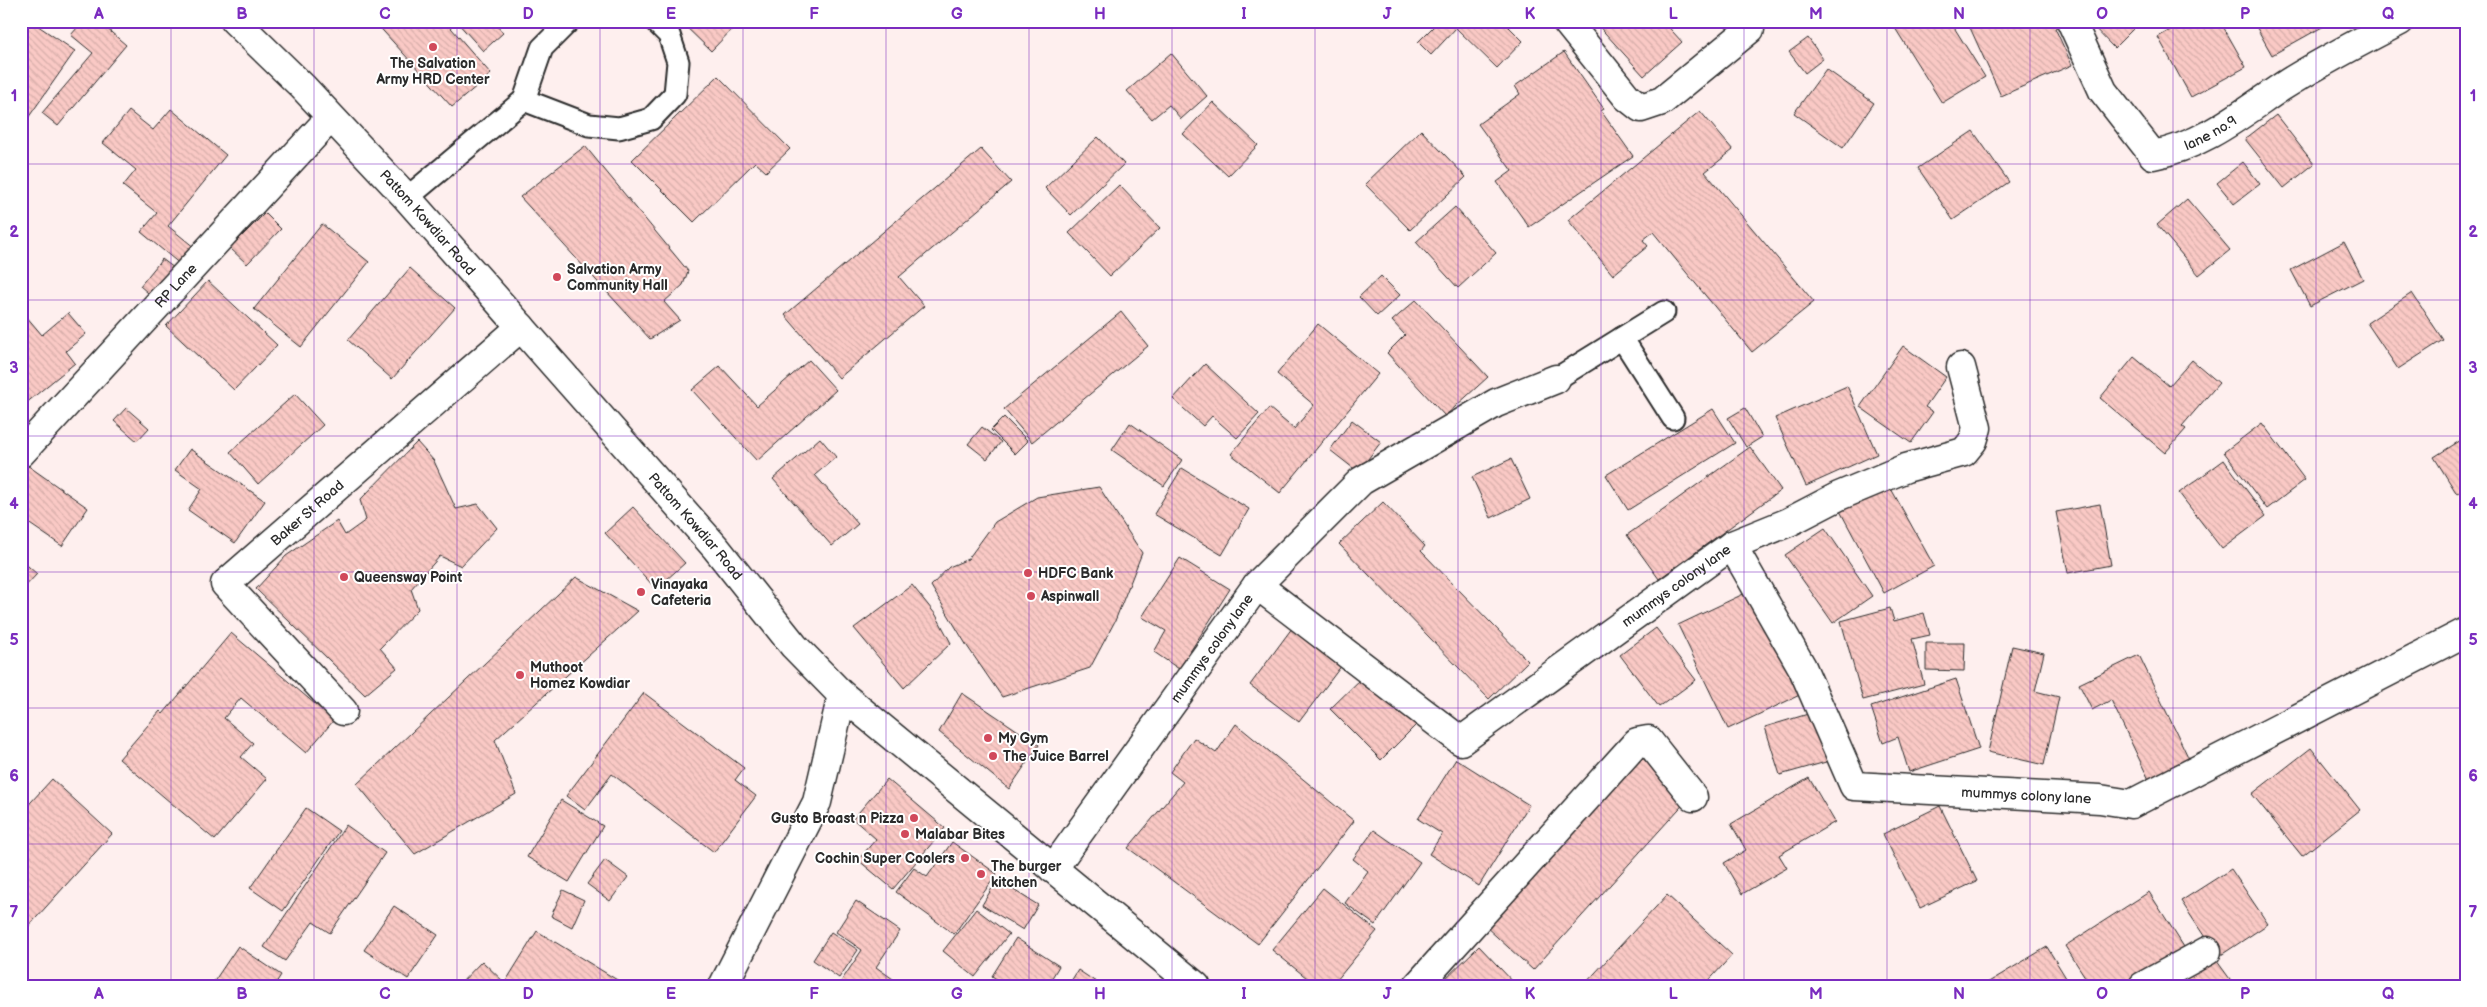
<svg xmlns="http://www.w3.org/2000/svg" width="2487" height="1007" font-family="'Balsamiq Sans',sans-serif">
  <defs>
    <pattern id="building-back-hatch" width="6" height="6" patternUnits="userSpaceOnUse" patternTransform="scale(1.25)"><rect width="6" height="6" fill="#fac9c5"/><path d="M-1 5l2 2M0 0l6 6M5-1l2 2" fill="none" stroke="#d6ada9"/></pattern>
  </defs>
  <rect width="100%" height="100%" fill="#feefee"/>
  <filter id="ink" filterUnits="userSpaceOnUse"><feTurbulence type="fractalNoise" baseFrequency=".02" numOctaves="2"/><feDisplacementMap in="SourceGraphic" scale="10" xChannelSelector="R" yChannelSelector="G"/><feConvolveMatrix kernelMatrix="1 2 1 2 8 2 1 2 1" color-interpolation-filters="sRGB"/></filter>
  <g filter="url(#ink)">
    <g fill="url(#building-back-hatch)" stroke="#2b2b2b">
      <path d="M31 21 75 51 21 128V35Z"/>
      <path d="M83 21H98L126 45 58 126 42 113 93 53 71 35Z"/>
      <path d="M374 21H445L491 74 452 107Z"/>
      <path d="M456 21H493L503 33 483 51Z"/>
      <path d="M680 21H740L711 51Z"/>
      <path d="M1439 21H1503L1523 41 1497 68 1456 28 1431 55 1418 42Z"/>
      <path d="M1663 21 1682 42 1644 76 1595 22Z"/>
      <path d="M1907 21H1950L1985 77 1942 103 1895 28Z"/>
      <path d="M1967 21H2063L2064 24 2055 28 2072 65 2001 96Z"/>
      <path d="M2088 21H2141L2114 48Z"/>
      <path d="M2186 21H2220L2246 67 2191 97 2158 37Z"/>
      <path d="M2253 21H2333L2272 55Z"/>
      <path d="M1808 38 1823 59 1805 73 1789 52Z"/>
      <path d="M1564 52 1604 109 1601 111 1633 156 1529 227 1497 182 1512 171 1478 124 1520 94 1515 86Z"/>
      <path d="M1171 53 1207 96 1181 119 1169 105 1152 119 1127 91Z"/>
      <path d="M1826 69 1874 103 1843 148 1794 113Z"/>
      <path d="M718 76 790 149 766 172 755 162 694 222 632 160Z"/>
      <path d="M1213 102 1258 145 1228 176 1183 134Z"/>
      <path d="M171 109 226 155 168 226 195 248 181 265 141 232 157 213 123 186 136 170 103 143 129 111 153 130Z"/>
      <path d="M1700 111 1733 150 1705 172 1814 302 1752 352 1653 232 1643 240 1648 246 1613 275 1568 220Z"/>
      <path d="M2276 115 2314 164 2284 188 2245 139Z"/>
      <path d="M1421 130 1466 177 1410 230 1365 184Z"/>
      <path d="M1973 131 2009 182 1953 220 1918 168Z"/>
      <path d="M1098 137 1124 164 1071 215 1045 188Z"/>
      <path d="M585 146 688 271 683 285 664 302 680 320 650 339 520 197Z"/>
      <path d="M981 149 1011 182 899 277 924 306 839 378 785 315Z"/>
      <path d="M2243 162 2260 184 2234 204 2217 183Z"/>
      <path d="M1119 185 1160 228 1110 276 1069 233Z"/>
      <path d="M2187 199 2230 250 2199 275 2157 225Z"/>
      <path d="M1455 207 1496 253 1458 288 1416 242Z"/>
      <path d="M265 213 281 229 247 264 230 248Z"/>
      <path d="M322 224 369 262 301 347 254 309Z"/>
      <path d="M2344 242 2363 279 2310 306 2291 270Z"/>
      <path d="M162 259 178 271 155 299 140 286Z"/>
      <path d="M410 268 455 308 392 379 348 340Z"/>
      <path d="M1381 276 1400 295 1377 316 1359 297Z"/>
      <path d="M208 281 277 345 234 390 166 326Z"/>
      <path d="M2412 293 2443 340 2398 369 2367 323Z"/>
      <path d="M1416 300 1488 377 1445 416 1387 353 1405 335 1392 321Z"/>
      <path d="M1121 312 1148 346 1032 442 1004 409Z"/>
      <path d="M68 313 86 334 66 351 75 363 25 404 21 400V320L26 316 42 335Z"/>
      <path d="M1318 324 1378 374 1280 493 1231 454 1269 408 1294 429 1314 405 1277 374Z"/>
      <path d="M1903 346 1946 377 1925 407 1933 412 1911 443 1860 407Z"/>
      <path d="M2134 357 2169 386 2192 360 2219 383 2182 426 2186 429 2165 453 2100 398Z"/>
      <path d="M809 360 836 390 757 461 692 390 720 366 757 406Z"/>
      <path d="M1205 364 1259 414 1237 438 1212 416 1203 426 1173 399Z"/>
      <path d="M1847 386 1877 454 1806 486 1775 418Z"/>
      <path d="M295 394 323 425 258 484 230 452Z"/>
      <path d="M126 408 149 428 137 441 114 421Z"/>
      <path d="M1745 408 1762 437 1746 447 1728 418Z"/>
      <path d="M1713 409 1735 443 1628 510 1606 475Z"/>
      <path d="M1004 417 1028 441 1015 454 991 430Z"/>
      <path d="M1352 420 1381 442 1358 472 1330 450Z"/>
      <path d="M1130 423 1182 460 1164 486 1112 450Z"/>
      <path d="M2262 423 2305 480 2267 509 2224 452Z"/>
      <path d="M982 427 1001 442 987 459 968 444Z"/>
      <path d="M2466 437V488L2457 494 2434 457Z"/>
      <path d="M820 438 836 457 815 475 858 524 832 546 773 479Z"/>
      <path d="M417 442 434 461 456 509 478 504 497 528 461 566 440 556 411 589 418 609 380 648 397 668 365 695 256 589 286 556 337 521 345 535 366 520 360 500Z"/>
      <path d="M1750 447 1781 490 1659 579 1627 535Z"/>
      <path d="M190 449 265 501 235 543 188 510 202 489 175 470Z"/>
      <path d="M1511 459 1530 499 1491 518 1472 477Z"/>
      <path d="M2224 460 2266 516 2222 549 2179 493Z"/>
      <path d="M27 465 88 508 62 546 21 518V472Z"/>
      <path d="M1182 468 1249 509 1222 555 1154 514Z"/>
      <path d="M1889 485 1934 566 1884 593 1840 511Z"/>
      <path d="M1099 487 1142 553 1115 621 1090 668 1002 697 967 646 931 586 949 567 968 559 995 522 1037 497Z"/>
      <path d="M1383 502 1425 546 1421 551 1528 661 1489 699 1339 544Z"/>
      <path d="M2100 504 2111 565 2068 573 2056 512Z"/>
      <path d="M633 507 685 563 656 589 605 533Z"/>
      <path d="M1825 528 1872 596 1833 623 1785 555Z"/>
      <path d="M1180 558 1230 589 1179 669 1154 652 1166 631 1142 617Z"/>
      <path d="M21 560 37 574 21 591Z"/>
      <path d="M576 577 638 611 495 740 516 794 415 854 357 784Z"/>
      <path d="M912 585 936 615 951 643 904 688 854 628Z"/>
      <path d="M1756 588 1806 692 1728 729 1678 625Z"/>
      <path d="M1890 608 1894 621 1924 613 1930 635 1912 639 1924 684 1863 700 1841 621Z"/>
      <path d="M1298 620 1348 657 1299 722 1250 685Z"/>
      <path d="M1656 628 1696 680 1659 707 1620 655Z"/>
      <path d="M231 633 334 720 306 753 241 698 224 718 253 743 241 757 267 779 215 840 119 759 160 711 163 714Z"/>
      <path d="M1926 643H1965L1964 671 1926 670Z"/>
      <path d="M2012 646 2044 653 2035 691 2059 697 2044 765 1988 752Z"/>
      <path d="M2139 655 2192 765 2151 784 2111 700 2092 710 2079 684Z"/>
      <path d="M1367 673 1417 724 1381 760 1330 709Z"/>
      <path d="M1956 679 1979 749 1909 772 1898 737 1883 743 1871 707Z"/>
      <path d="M644 693 744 768 735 780 756 796 714 852 612 774 585 810 566 796Z"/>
      <path d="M962 693 1039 745 1009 789 939 732Z"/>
      <path d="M1818 711 1833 760 1780 775 1765 727Z"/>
      <path d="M1236 724 1354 821 1258 944 1128 848 1183 782 1170 772 1194 738 1216 753Z"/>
      <path d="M2311 748 2360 810 2302 856 2252 794Z"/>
      <path d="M1639 755 1688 799 1533 970 1485 926Z"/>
      <path d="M1456 759 1529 805 1479 886 1429 854 1442 834 1418 819Z"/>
      <path d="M1809 778 1835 822 1779 855 1787 868 1742 894 1724 863 1746 850 1731 824Z"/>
      <path d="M52 779 112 834 27 928 21 923V813Z"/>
      <path d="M887 779 945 828 893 889 858 860 876 839 853 819Z"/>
      <path d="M561 800 603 826 569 882 527 857Z"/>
      <path d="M1940 806 1977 881 1920 908 1883 834Z"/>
      <path d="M306 808 339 831 283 911 250 888Z"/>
      <path d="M346 825 385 853 330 933 313 922 285 961 264 947Z"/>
      <path d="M1374 830 1420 862 1375 925 1345 903 1368 871 1353 859Z"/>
      <path d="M952 842 997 874 954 934 896 892 914 868 927 877Z"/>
      <path d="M605 860 628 877 610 901 587 884Z"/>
      <path d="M2231 869 2268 924 2218 957 2181 901Z"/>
      <path d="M997 880 1038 905 1023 930 982 905Z"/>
      <path d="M1323 888 1377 931 1332 986H1317L1272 950Z"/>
      <path d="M563 890 584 900 572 927 551 916Z"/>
      <path d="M2149 892 2184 947 2123 986H2091L2065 946Z"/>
      <path d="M1667 895 1732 955 1704 986H1583Z"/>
      <path d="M856 901 900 931 876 967 893 979 889 986H838L862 950 836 932Z"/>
      <path d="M394 906 438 935 408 979 364 950Z"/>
      <path d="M976 909 1009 934 975 977 943 951Z"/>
      <path d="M537 931 627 986H513L506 981Z"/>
      <path d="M831 932 858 950 839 978 813 960Z"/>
      <path d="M1016 938 1059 966 1047 986H1007L992 976Z"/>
      <path d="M238 946 281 975 274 986H211Z"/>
      <path d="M1479 946 1517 986H1438Z"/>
      <path d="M2047 947 2071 986H1982Z"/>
      <path d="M2214 957 2235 986H2174Z"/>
      <path d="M482 961 508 986H458Z"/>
      <path d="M1078 970 1102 986H1068Z"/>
    </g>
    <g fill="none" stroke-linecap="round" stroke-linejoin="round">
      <g stroke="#2b2b2b" stroke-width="25">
        <g id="lane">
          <path d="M524 100 589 125 619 128 651 119 675 94 678 62 669 35 655 21"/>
          <path d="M407 198 524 100 542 48 569 21"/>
          <path d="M1622 338 1673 418"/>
          <path d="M1556 379 1664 312"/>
        </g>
      </g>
      <g stroke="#2b2b2b" stroke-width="31">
        <g id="street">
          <path d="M1566 21 1627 97 1641 108 1662 101 1750 29"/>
          <path id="s1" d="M2071 21 2103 91 2153 155C2202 146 2240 115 2280 88 2318 63 2360 42 2400 21"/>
          <path id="s2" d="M21 453 330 118"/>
          <path d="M1732 545 1789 522 1839 496 1906 468 1964 452 1973 441 1977 428 1961 367"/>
          <path d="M1257 585 1361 481 1496 403 1556 379"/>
          <path id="s3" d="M343 711 225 584 521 327"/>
          <path id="s4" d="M1053 869 1257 585 1461 741 1732 545 1802 667 1854 786 2100 799 2131 804 2466 632"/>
          <path d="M723 986 817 802 842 695"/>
          <path d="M1417 986 1637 742 1648 740 1693 797"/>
          <path d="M2143 986 2207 951"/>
        </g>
      </g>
      <g stroke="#2b2b2b" stroke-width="31">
        <g id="secondary">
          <path id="s5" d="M235 21 303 87 407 198 716 548 794 646 842 695 1196 986"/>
        </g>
      </g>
      <use href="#lane" stroke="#fff" stroke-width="21"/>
      <use href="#street" stroke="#fff" stroke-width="28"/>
      <use href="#secondary" stroke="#fff" stroke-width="28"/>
    </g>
  </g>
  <path fill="none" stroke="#7b2cbf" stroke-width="1" stroke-opacity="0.55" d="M171 21V986M314 21V986M457 21V986M600 21V986M743 21V986M886 21V986M1029 21V986M1172 21V986M1315 21V986M1458 21V986M1601 21V986M1744 21V986M1887 21V986M2030 21V986M2173 21V986M2316 21V986M21 164H2466M21 300H2466M21 436H2466M21 572H2466M21 708H2466M21 844H2466"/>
  <g fill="#d1495b" stroke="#fff" stroke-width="2">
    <circle cx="433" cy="47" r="5"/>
    <circle cx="557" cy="277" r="5"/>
    <circle cx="1028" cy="573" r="5"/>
    <circle cx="344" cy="577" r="5"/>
    <circle cx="641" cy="592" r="5"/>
    <circle cx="1031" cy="596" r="5"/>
    <circle cx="520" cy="675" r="5"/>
    <circle cx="988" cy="738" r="5"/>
    <circle cx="993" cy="756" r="5"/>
    <circle cx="914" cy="818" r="5"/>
    <circle cx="905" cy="834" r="5"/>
    <circle cx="965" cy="858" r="5"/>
    <circle cx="981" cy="874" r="5"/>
  </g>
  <g text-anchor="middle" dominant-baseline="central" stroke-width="4" stroke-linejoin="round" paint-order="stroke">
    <g font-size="14" font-weight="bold" fill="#2b2b2b" stroke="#fff" text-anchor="start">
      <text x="433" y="63" text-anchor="middle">The Salvation<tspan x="433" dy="16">Army HRD Center</tspan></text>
      <text x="567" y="269">Salvation Army<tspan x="567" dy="16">Community Hall</tspan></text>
      <text x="1038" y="573">HDFC Bank</text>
      <text x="354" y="577">Queensway Point</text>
      <text x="651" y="584">Vinayaka<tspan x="651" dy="16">Cafeteria</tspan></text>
      <text x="1041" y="596">Aspinwall</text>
      <text x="530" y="667">Muthoot<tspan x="530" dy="16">Homez Kowdiar</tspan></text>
      <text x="998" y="738">My Gym</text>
      <text x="1003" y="756">The Juice Barrel</text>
      <text x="904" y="818" text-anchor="end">Gusto Broast n Pizza</text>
      <text x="915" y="834">Malabar Bites</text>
      <text x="955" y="858" text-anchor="end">Cochin Super Coolers</text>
      <text x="991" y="866">The burger<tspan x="991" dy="16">kitchen</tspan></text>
    </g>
    <g font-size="14" fill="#2b2b2b" stroke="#fff">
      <text stroke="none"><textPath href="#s1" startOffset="220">lane no.9</textPath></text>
      <text stroke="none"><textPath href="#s5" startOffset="279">Pattom Kowdiar Road</textPath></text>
      <text stroke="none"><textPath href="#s2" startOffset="228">RP Lane</textPath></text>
      <text stroke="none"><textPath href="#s3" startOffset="282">Baker St Road</textPath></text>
      <text stroke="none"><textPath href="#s5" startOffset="684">Pattom Kowdiar Road</textPath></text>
      <text stroke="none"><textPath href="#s4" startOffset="872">mummys colony lane</textPath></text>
      <text stroke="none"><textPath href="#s4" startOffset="272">mummys colony lane</textPath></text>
      <text stroke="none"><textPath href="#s4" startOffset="1384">mummys colony lane</textPath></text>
    </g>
  </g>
  <rect width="2487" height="1007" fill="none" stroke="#fff" stroke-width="55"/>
  <rect x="28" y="28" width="2432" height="952" fill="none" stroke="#7b2cbf" stroke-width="2"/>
  <g font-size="16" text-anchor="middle" font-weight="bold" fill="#7b2cbf">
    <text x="99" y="19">A</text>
    <text x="242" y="19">B</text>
    <text x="385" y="19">C</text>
    <text x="528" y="19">D</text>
    <text x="671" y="19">E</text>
    <text x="814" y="19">F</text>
    <text x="957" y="19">G</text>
    <text x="1100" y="19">H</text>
    <text x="1244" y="19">I</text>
    <text x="1387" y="19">J</text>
    <text x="1530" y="19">K</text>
    <text x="1673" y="19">L</text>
    <text x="1816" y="19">M</text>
    <text x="1959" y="19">N</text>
    <text x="2102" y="19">O</text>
    <text x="2245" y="19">P</text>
    <text x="2388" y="19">Q</text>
    <text x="14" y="101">1</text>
    <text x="2473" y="101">1</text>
    <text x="14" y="237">2</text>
    <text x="2473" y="237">2</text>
    <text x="14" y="373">3</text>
    <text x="2473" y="373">3</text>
    <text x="14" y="509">4</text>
    <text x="2473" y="509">4</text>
    <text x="14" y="645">5</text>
    <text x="2473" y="645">5</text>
    <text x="14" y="781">6</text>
    <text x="2473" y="781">6</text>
    <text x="14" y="917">7</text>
    <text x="2473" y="917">7</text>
    <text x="99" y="999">A</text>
    <text x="242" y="999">B</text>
    <text x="385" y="999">C</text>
    <text x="528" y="999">D</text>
    <text x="671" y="999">E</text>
    <text x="814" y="999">F</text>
    <text x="957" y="999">G</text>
    <text x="1100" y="999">H</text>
    <text x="1244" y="999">I</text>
    <text x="1387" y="999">J</text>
    <text x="1530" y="999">K</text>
    <text x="1673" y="999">L</text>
    <text x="1816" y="999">M</text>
    <text x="1959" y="999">N</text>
    <text x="2102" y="999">O</text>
    <text x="2245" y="999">P</text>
    <text x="2388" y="999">Q</text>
  </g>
</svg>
